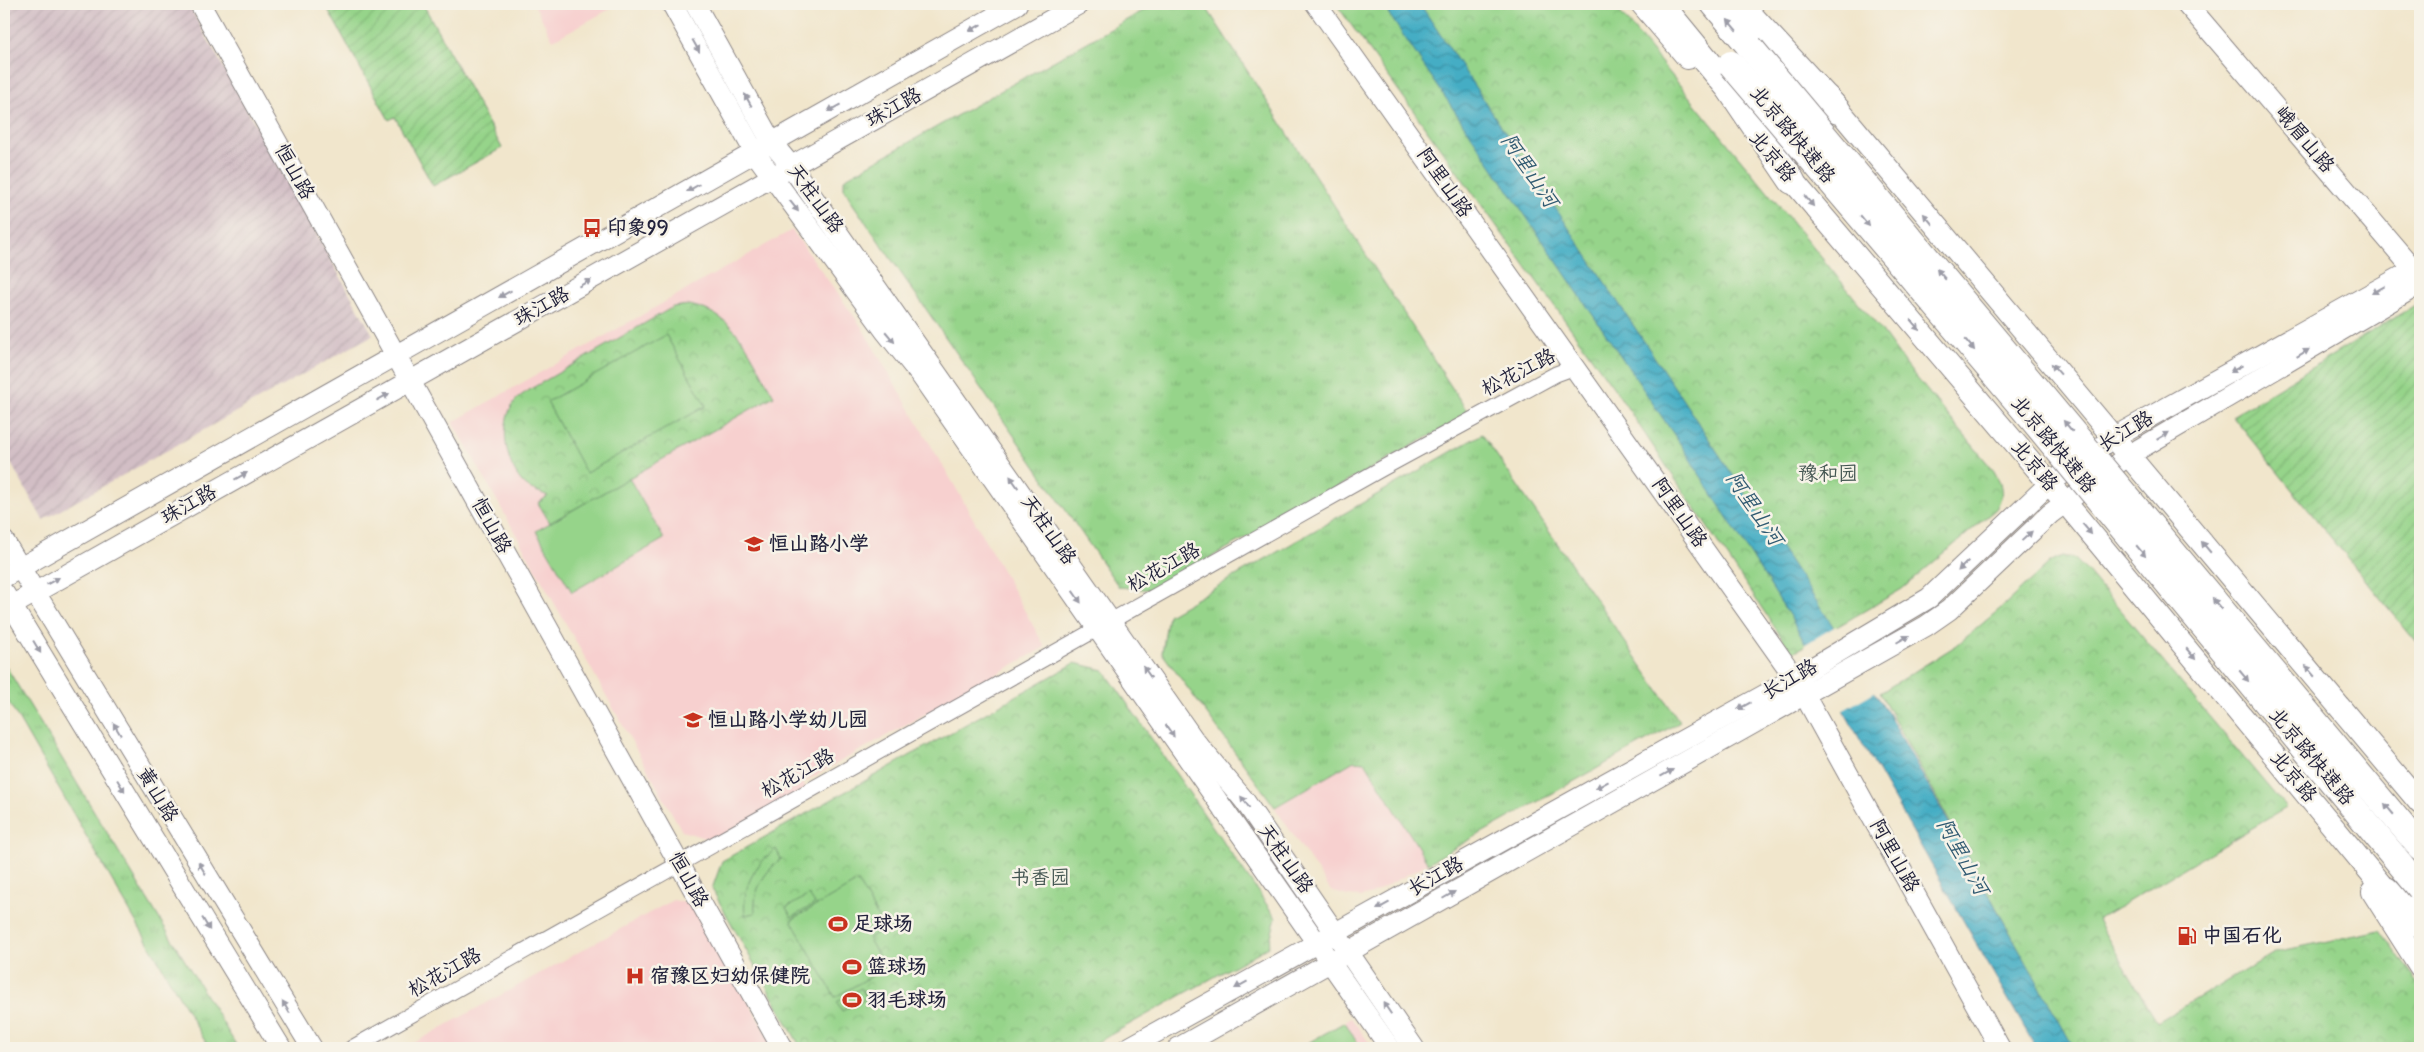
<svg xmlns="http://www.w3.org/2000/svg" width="2424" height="1052" font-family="Mynerve,'LXGW WenKai TC',sans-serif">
  <defs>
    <pattern id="industrial-furrows" width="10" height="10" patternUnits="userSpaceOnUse" patternTransform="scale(1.25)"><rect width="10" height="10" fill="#d2bec5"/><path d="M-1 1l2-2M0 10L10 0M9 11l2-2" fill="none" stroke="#b4a3aa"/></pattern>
    <pattern id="grass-tufts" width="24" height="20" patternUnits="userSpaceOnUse" patternTransform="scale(1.25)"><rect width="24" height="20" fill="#96d48a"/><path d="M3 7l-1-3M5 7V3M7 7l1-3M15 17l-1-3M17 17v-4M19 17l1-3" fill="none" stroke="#81b678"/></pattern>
    <pattern id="park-crowns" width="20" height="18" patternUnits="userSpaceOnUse" patternTransform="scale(1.25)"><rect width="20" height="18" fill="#96d48a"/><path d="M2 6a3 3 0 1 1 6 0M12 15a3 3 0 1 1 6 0" fill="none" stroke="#81b678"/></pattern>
    <pattern id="garden-furrows" width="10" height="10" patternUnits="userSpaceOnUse" patternTransform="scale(1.25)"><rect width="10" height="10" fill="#96d48a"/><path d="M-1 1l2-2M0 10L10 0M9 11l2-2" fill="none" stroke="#81b678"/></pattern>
    <pattern id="water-waves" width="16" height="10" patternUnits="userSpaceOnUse" patternTransform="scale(1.25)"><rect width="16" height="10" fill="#45adc4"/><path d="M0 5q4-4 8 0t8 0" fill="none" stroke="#398ca0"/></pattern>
  </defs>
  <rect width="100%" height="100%" fill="#f7f3e8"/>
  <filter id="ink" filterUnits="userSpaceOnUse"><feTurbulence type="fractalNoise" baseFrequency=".02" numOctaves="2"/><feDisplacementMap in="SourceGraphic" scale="10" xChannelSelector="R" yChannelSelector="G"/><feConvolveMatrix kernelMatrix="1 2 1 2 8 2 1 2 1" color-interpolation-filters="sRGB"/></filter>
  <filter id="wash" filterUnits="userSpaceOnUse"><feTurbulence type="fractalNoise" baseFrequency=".0096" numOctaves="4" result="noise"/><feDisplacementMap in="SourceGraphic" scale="20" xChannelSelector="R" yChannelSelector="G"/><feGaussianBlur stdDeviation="1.12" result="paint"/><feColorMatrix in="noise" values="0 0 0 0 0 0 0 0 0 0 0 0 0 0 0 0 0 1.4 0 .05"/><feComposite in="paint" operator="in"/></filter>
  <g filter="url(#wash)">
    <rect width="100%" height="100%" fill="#f1e6cc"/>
    <g fill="#f7d0cf">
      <path d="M534 4H608L610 9 553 40Z"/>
      <path d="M792 230 861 326 956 488 1045 647 802 783 805 789 712 840 682 831 453 422Z"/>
      <path d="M1354 761 1365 762 1428 863 1372 894 1360 897 1348 896 1331 891 1275 808Z"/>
      <path d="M673 900 694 904 774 1048H405Z"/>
      <path d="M1351 1018 1373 1048H1298Z"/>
    </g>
    <path fill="url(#industrial-furrows)" d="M4 4H188L373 335 43 520 4 451Z"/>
    <g fill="url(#grass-tufts)" stroke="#5c7b62">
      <path d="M1155 4H1204L1469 414 1152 590 1119 587 853 204 844 188V179Z"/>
      <path d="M1482 434 1680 722 1428 863 1365 762 1354 761 1275 807 1162 653 1168 615Z"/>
      <path d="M4 664 7 668 238 1048H209L4 694Z"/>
    </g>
    <g fill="url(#park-crowns)" stroke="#5c7b62">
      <path d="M1336 4H1613L1881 330 1906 365 1994 471C2002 486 2005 493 1996 509L1902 589 1792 653 1616 391Z"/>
      <path d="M689 305C738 314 751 356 774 396L550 523 538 503 548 496C540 492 530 490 524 484 505 465 498 423 515 401 518 397 524 394 527 391L673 307Z"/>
      <path d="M2062 556 2075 559 2087 571 2286 808 2097 920 2157 1022 2276 952 2380 930 2420 986V1048H2072L1880 693 1957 645 2001 608 2050 562Z"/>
      <path d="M1075 663 1104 670 1276 918 1268 947 1087 1048H801L712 889 722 861Z"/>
    </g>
    <g fill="url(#garden-furrows)" stroke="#5c7b62">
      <path d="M325 4H423L502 148 433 186 395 117 389 120Z"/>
      <path d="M2420 302V647L2232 416Z"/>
    </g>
    <g fill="#96d48a" stroke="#5c7b62">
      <path d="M666 335 706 406 586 473 547 402Z"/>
      <path d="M629 478 664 539 572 592 536 531Z"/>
      <path d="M776 849 781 859C764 873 753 889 755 913L745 915C742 887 754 865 776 849Z"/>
      <path d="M858 882 884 928 868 938 886 968 835 997 791 920Z"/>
      <path d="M809 895 815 904 792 917 786 908Z"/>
      <path d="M861 988 867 998 842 1011 837 1002Z"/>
      <path d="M1345 1022 1360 1048H1299Z"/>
    </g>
    <path fill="url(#water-waves)" stroke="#346880" d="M1382 4H1420L1829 620 1888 713 2074 1048H2036L1789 615 1681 445Z"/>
    <path fill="#f1e6cc" d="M1836 626 1876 691 1842 711 1804 645Z"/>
  </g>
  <g filter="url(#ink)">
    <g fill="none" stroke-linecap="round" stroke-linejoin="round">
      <g stroke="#8a8484" stroke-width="17">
        <path id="street" d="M352 1048 1381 469 1556 374 1575 367"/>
      </g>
      <g stroke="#8a8484" stroke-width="22">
        <g id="secondary">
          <path d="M200 4 782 1048"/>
          <path d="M672 4 755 153 886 332 922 377 1390 1048"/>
          <path d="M695 4 772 143 791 166 1194 740 1244 800 1414 1048"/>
          <path d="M1316 4 1795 678 2000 1048"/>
          <path d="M2187 4 2420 277"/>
          <path d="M4 541 312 1048"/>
          <path d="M4 577 1017 4"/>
          <path d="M4 593 281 1048"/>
          <path d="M4 610 1079 4"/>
          <path d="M1128 1048 1795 678 1929 598 2049 484 2114 437 2420 266"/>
          <path d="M1178 1048 1926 626 1949 610 2050 514 2129 455 2420 284"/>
        </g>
      </g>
      <g stroke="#8a8484" stroke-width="24">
        <g id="primary">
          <path d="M1642 4 1688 58"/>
          <path d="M1828 97 2420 803"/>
          <path d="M1782 168 2065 502 2396 903"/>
          <path d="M2373 892 2420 966"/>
        </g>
      </g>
      <g stroke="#8a8484" stroke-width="28">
        <g id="highway">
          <path d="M1660 4 1729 88 1792 181"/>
          <path d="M1714 4 1750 47"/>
          <path d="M1739 4 1838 111"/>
          <path d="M2386 890 2420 924"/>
        </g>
      </g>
      <use href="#street" stroke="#fff" stroke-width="15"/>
      <use href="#secondary" stroke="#fff" stroke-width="20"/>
      <use href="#primary" stroke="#fff" stroke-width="22"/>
      <use href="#highway" stroke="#fff" stroke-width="26"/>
      <g stroke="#8a8484" stroke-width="28" stroke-linecap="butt">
        <g id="highway-bridge">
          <path d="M1750 47 2420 847"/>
          <path d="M1731 64 2033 420 2420 888"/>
        </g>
      </g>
      <use href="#highway-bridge" stroke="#fff" stroke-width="26"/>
    </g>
    <defs><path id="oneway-solid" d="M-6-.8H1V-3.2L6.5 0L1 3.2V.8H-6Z" transform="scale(1.25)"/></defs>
    <g fill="#9c9ca7">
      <use href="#oneway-solid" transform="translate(1732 25) rotate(-130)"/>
      <use href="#oneway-solid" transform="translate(975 28) rotate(150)"/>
      <use href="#oneway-solid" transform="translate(696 46) rotate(61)"/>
      <use href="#oneway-solid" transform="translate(748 100) rotate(-119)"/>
      <use href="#oneway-solid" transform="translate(834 108) rotate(151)"/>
      <use href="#oneway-solid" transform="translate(693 188) rotate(150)"/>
      <use href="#oneway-solid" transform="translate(1809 201) rotate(50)"/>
      <use href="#oneway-solid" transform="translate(794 206) rotate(52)"/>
      <use href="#oneway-solid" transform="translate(1928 219) rotate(-130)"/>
      <use href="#oneway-solid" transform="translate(1865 221) rotate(50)"/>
      <use href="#oneway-solid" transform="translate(1941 274) rotate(-130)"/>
      <use href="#oneway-solid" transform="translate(585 283) rotate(-29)"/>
      <use href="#oneway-solid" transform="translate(2378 290) rotate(151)"/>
      <use href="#oneway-solid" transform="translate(505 294) rotate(151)"/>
      <use href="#oneway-solid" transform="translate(1915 325) rotate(50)"/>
      <use href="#oneway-solid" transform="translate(890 337) rotate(50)"/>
      <use href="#oneway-solid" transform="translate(1970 345) rotate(50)"/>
      <use href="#oneway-solid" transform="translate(2303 353) rotate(-31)"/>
      <use href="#oneway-solid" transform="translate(2056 369) rotate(-131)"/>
      <use href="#oneway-solid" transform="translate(2236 369) rotate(151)"/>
      <use href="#oneway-solid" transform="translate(383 397) rotate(-29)"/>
      <use href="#oneway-solid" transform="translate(2068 426) rotate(-130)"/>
      <use href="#oneway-solid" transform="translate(2163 436) rotate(-31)"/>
      <use href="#oneway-solid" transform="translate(241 476) rotate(-29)"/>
      <use href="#oneway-solid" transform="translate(1014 482) rotate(-125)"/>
      <use href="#oneway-solid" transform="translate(2087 529) rotate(50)"/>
      <use href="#oneway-solid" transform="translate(2027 536) rotate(-43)"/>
      <use href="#oneway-solid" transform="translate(2206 547) rotate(-130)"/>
      <use href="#oneway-solid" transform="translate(2141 551) rotate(50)"/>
      <use href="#oneway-solid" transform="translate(1963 566) rotate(135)"/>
      <use href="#oneway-solid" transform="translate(53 581) rotate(-29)"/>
      <use href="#oneway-solid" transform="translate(1077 597) rotate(55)"/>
      <use href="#oneway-solid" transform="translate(2217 604) rotate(-130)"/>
      <use href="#oneway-solid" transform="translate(1903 639) rotate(-30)"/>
      <use href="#oneway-solid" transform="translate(37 647) rotate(59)"/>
      <use href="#oneway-solid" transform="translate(2191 654) rotate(50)"/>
      <use href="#oneway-solid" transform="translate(2310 671) rotate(-130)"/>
      <use href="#oneway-solid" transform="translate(1147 672) rotate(-125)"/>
      <use href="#oneway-solid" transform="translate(2244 676) rotate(50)"/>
      <use href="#oneway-solid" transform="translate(1744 706) rotate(151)"/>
      <use href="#oneway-solid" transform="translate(117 729) rotate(-121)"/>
      <use href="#oneway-solid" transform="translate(1170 731) rotate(55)"/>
      <use href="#oneway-solid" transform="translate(1667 773) rotate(-29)"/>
      <use href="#oneway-solid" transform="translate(1602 785) rotate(151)"/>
      <use href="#oneway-solid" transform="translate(121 786) rotate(59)"/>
      <use href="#oneway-solid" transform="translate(1245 802) rotate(-127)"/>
      <use href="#oneway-solid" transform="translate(2389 809) rotate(-130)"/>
      <use href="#oneway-solid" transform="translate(202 868) rotate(-121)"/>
      <use href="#oneway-solid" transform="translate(1449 895) rotate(-30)"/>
      <use href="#oneway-solid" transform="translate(1383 906) rotate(151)"/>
      <use href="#oneway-solid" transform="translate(206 924) rotate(59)"/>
      <use href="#oneway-solid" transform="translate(1241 985) rotate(151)"/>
      <use href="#oneway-solid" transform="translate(286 1007) rotate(-121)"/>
      <use href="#oneway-solid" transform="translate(1387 1008) rotate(-124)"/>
    </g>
  </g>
  <defs>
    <g id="bus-bare" transform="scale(1.5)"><path d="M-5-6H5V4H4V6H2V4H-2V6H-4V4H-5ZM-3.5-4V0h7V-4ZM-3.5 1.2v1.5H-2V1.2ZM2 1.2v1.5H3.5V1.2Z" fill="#c8321e" stroke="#f7f3e8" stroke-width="2.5" paint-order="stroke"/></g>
    <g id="school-bare" transform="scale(1.5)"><path d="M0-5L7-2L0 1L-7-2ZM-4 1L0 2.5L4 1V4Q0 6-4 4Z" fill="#c8321e" stroke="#f7f3e8" stroke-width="2.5" paint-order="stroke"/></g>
    <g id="stadium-bare" transform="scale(1.5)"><path d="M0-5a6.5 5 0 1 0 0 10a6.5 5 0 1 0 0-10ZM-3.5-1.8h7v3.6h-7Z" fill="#c8321e" stroke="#f7f3e8" stroke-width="2.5" paint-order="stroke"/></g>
    <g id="fuel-bare" transform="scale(1.5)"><path d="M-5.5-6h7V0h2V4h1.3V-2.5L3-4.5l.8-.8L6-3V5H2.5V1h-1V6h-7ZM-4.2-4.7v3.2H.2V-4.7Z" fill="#c8321e" stroke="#f7f3e8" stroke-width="2.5" paint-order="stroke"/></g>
    <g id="hospital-bare" transform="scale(1.5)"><path d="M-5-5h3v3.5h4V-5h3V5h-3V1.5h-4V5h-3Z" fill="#c8321e" stroke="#f7f3e8" stroke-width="2.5" paint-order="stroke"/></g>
  </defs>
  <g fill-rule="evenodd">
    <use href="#bus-bare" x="592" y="228"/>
    <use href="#school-bare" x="754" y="544"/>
    <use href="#school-bare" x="693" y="720"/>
    <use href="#stadium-bare" x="838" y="924"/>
    <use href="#fuel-bare" x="2187" y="936"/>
    <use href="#stadium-bare" x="852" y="967"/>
    <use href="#hospital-bare" x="635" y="976"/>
    <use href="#stadium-bare" x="852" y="1000"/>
  </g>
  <g text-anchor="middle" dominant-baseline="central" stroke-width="5" stroke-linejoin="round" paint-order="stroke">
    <g font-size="20" fill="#22223b" stroke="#f7f3e8">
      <text transform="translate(894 108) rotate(-29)">珠江路</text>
      <text transform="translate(1792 135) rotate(50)">北京路快速路</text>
      <text transform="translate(2304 140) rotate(50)">峨眉山路</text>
      <text transform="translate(1772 157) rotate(50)">北京路</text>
      <text transform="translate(294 172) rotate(61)">恒山路</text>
      <text transform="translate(1444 183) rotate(55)">阿里山路</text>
      <text transform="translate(815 199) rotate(54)">天柱山路</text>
      <text transform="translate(542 307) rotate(-29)">珠江路</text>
      <text transform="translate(1519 373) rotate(-27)">松花江路</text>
      <text transform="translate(2126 432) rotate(-31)">长江路</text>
      <text transform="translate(2053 445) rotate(50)">北京路快速路</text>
      <text transform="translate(2034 466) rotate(50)">北京路</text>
      <text transform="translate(189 505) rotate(-29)">珠江路</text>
      <text transform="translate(1679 513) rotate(55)">阿里山路</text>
      <text transform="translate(491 526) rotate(61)">恒山路</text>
      <text transform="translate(1048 530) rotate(55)">天柱山路</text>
      <text transform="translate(1164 568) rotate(-29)">松花江路</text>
      <text transform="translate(1790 680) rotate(-30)">长江路</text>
      <text transform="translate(2311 757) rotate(50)">北京路快速路</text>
      <text transform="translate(798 774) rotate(-29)">松花江路</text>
      <text transform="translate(2293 777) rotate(50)">北京路</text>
      <text transform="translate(157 795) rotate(59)">黄山路</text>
      <text transform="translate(1894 856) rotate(61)">阿里山路</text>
      <text transform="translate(1285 859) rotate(55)">天柱山路</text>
      <text transform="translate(1436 877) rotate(-29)">长江路</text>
      <text transform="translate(688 880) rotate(61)">恒山路</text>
      <text transform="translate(445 973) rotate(-29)">松花江路</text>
    </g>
    <g font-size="20" font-weight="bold" fill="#22223b" stroke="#f7f3e8" text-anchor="start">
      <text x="607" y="228">印象99</text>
      <text x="769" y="544">恒山路小学</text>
      <text x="708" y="720">恒山路小学幼儿园</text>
      <text x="853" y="924">足球场</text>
      <text x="2202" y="936">中国石化</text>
      <text x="867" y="967">篮球场</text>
      <text x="650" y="976">宿豫区妇幼保健院</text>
      <text x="867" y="1000">羽毛球场</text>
    </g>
    <g font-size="20" fill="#455753" stroke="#f7f3e8">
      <text x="1828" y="474">豫和园</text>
      <text x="1040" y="878">书香园</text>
    </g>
    <g font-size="21" font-style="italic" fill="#305a72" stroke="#f7f3e8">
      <text transform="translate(1529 171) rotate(56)">阿里山河</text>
      <text transform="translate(1754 509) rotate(56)">阿里山河</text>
      <text transform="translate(1962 857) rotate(61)">阿里山河</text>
    </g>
  </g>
  <rect width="2424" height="1052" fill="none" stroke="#f7f3e8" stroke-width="20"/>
</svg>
